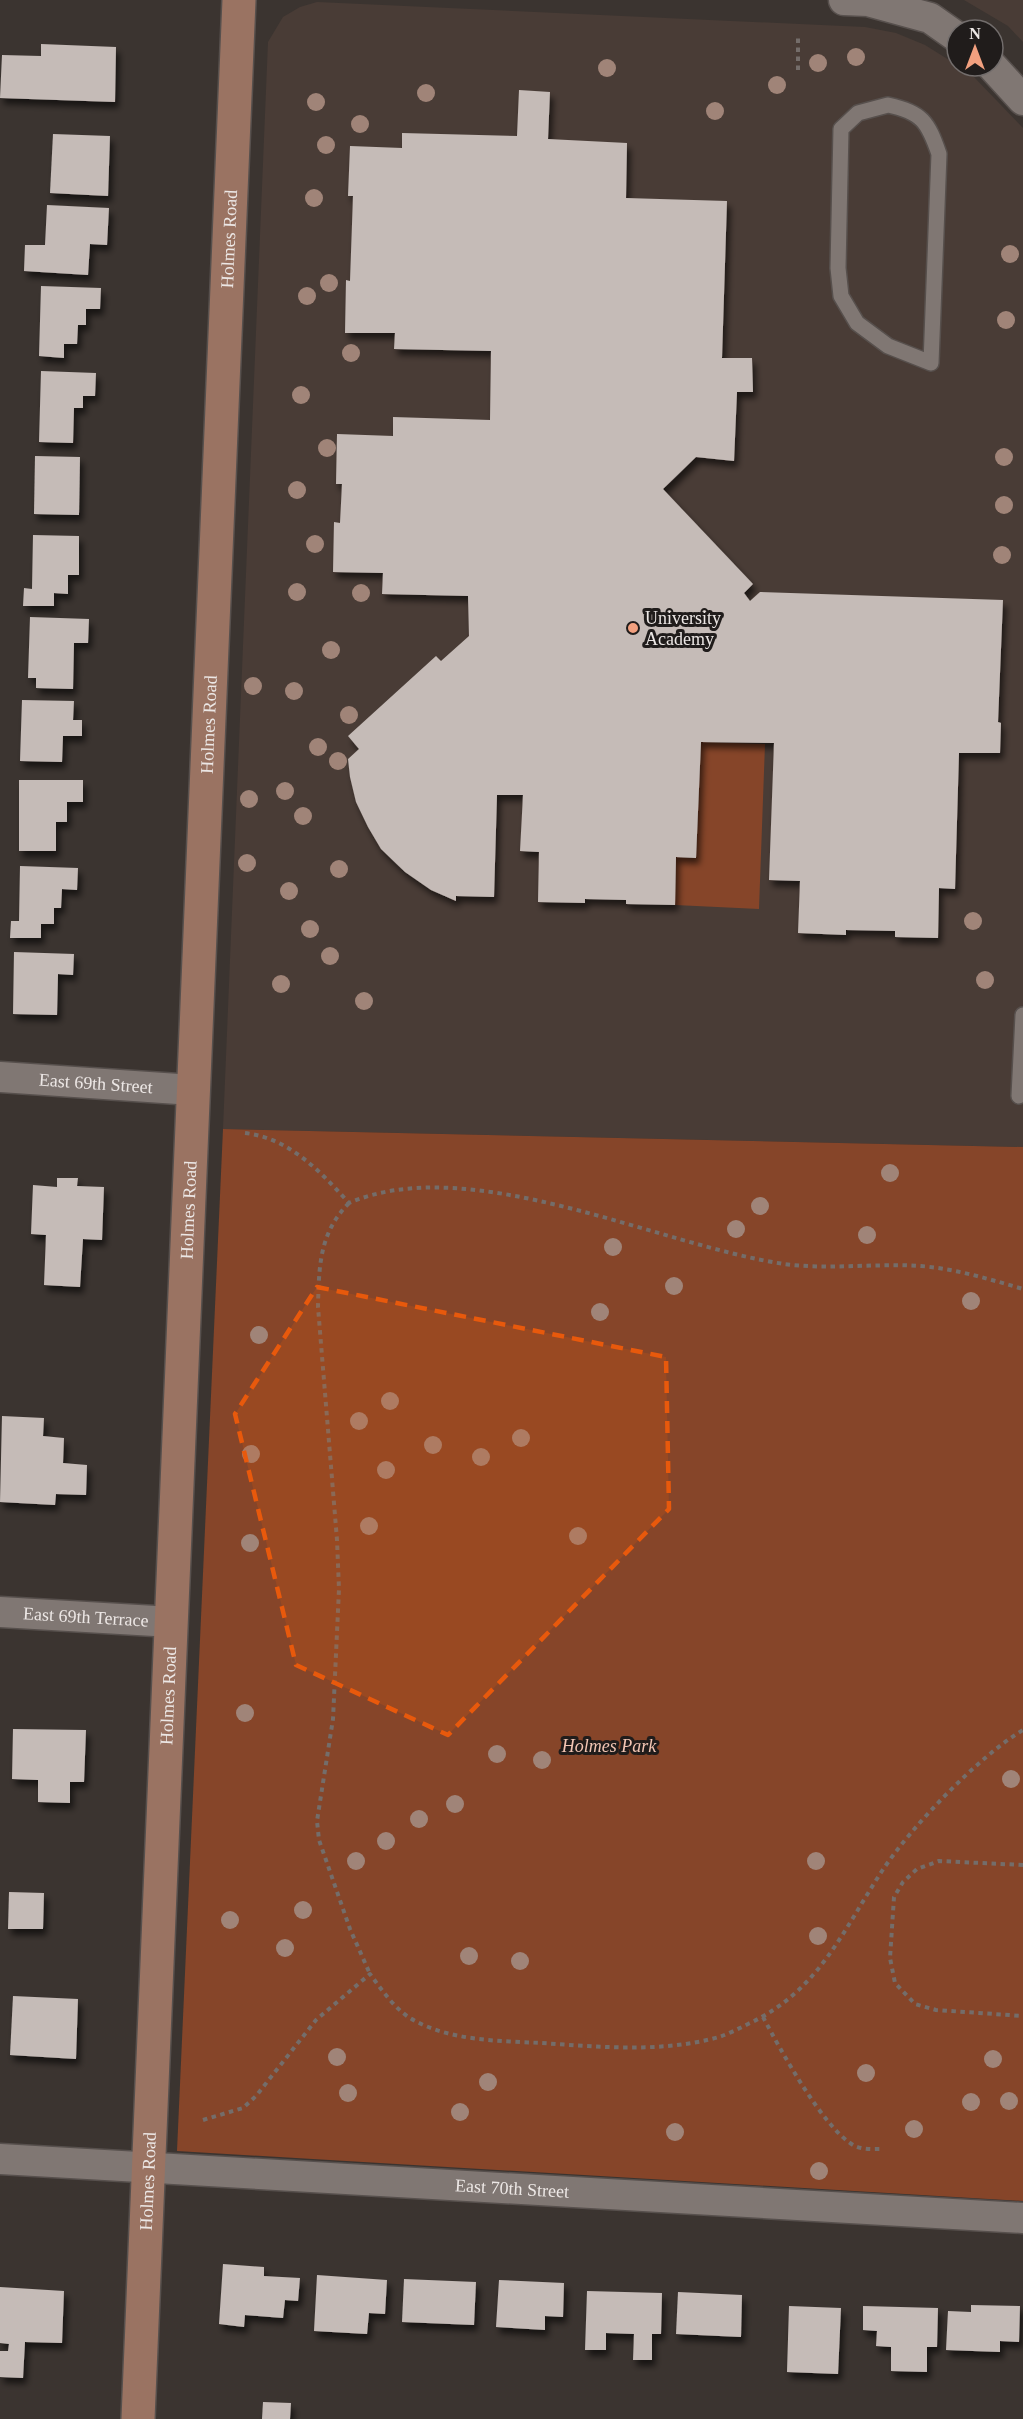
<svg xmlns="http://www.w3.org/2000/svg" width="1023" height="2419" font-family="'Times New Roman',serif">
  <defs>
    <filter id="shadow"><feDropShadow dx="3.5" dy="6" stdDeviation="3" flood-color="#0009"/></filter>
  </defs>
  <rect width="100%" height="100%" fill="#3b3430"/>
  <g fill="#493c36">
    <path d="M964 0H1023V42L1008 26Z"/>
    <path d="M317 2 865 27 896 33 925 45 949 60 973 76 1023 128V1147L223 1129 268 42 283 17 300 7Z"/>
  </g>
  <g fill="#864529">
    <path d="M701 742 765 744 759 909 675 905 676 857 696 858Z"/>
    <path d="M223 1129 1023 1147V2201L177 2151Z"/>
  </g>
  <g fill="#c5bbb7" filter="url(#shadow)">
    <path d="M41 44 116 47 115 102 0 98 2 55 41 56Z"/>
    <path d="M519 90 550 92 548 139 627 143 626 198 727 201 722 358H752L753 392H737L734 461 696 457 663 489 753 584 744 593 750 601 760 592 1003 600 998 722 1001 723 1000 753H959L955 889 939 888 938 938 895 937V931L846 930V935L798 933 800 881 769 880 774 743 701 742 696 858 676 857 675 905 626 904V900L585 899V903L538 902 539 852 520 851 523 795H497L494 897 456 896V901L431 890 405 872 381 849 368 827 356 802 350 777 348 759 359 749 348 736 436 656 441 661 469 636 468 596 382 594 383 573 333 572 334 522 340 523 342 484H336L337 434 393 436V417L490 420 491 351 394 349 395 333H345L346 280 350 281 353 196H348L350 146 402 148V133L517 136Z"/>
    <path d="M53 134 110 136 108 196 50 193Z"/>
    <path d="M47 205 109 208 107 245 90 244 88 275 24 271 25 245H45Z"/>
    <path d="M41 286 101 288 100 309H86V325H78L77 344H64V358L39 356Z"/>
    <path d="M41 371 96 373 95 396H83V408H74L73 443 39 442Z"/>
    <path d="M35 456 80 457 79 515 34 514Z"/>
    <path d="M33 535 79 536V575H68V594L54 593V606H23L24 588 32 589Z"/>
    <path d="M30 617 89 619 88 643H74L73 689 36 688V678H28Z"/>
    <path d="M22 700 74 701 73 720H82V736H63L62 762 20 761Z"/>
    <path d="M19 780H83V802H67V822H56V851H19Z"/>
    <path d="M20 866 78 868 77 890 62 889 61 908H54V924H41V938H10L11 921H19Z"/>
    <path d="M14 952 74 954 73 975 58 974 57 1015 13 1014Z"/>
    <path d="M57 1178H78L77 1186 104 1187 102 1240 83 1239 80 1287 44 1285 46 1235 31 1234 33 1185 57 1187Z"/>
    <path d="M2 1416 44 1418 43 1436 64 1438 63 1463 87 1465 86 1495 56 1494 55 1505 0 1502Z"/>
    <path d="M13 1729 86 1730 84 1782H70V1803L38 1802V1780L12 1779Z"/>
    <path d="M9 1892 44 1893 43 1929H8Z"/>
    <path d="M13 1996 78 1999 76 2059 10 2055Z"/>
    <path d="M223 2264 264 2267V2276L300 2278 298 2301 285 2300 283 2318 245 2315 244 2327 219 2324Z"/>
    <path d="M317 2275 387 2280 385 2314 369 2313 367 2334 314 2331Z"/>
    <path d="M404 2279 476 2282 474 2325 402 2322Z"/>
    <path d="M499 2280 564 2283 563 2317 545 2316V2330L496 2327Z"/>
    <path d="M0 2287 64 2291 62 2343 25 2342 23 2378 0 2377V2351H8L9 2344 0 2343Z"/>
    <path d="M587 2291 662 2293 661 2334H652V2360H633L634 2334 606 2333V2350H585Z"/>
    <path d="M678 2292 742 2295 741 2337 676 2334Z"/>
    <path d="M971 2305 1020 2306 1019 2342 1000 2341V2352L946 2350 948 2311 971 2312Z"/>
    <path d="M789 2306 841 2308 838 2374 787 2372Z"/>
    <path d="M863 2306 938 2308 937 2347H927V2372L891 2371V2347L876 2346 877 2331 863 2330Z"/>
    <path d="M263 2402 291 2403 290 2419H262Z"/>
  </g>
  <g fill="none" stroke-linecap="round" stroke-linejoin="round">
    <g stroke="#57504d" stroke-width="18">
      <g id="lane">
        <path d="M888 105C922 112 928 122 939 154L931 363 888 346 857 323 841 296 838 268 841 129 858 113Z"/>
        <path d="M1019 1096 1023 1015"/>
      </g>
    </g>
    <g stroke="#57504d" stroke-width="33">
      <g id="street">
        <path d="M844 0 868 1 930 18 957 37"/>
        <path d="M992 66 1023 100"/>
        <path id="s1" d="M0 1077 193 1090"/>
        <path id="s2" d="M0 1612 172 1622"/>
        <path id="s3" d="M0 2159 1023 2218"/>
      </g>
    </g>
    <g stroke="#57504d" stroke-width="36">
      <g id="secondary">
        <path id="s4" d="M138 2419 239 0"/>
      </g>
    </g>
    <g stroke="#746d6a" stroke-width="4" stroke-dasharray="4.5 4.5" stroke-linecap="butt">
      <path d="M798 70V36"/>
      <path d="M245 1133C289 1138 320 1171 349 1203 470 1151 658 1245 784 1264 830 1270 875 1263 921 1266 956 1269 989 1279 1023 1289"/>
      <path d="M349 1203C319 1233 319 1267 318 1307L337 1540 339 1589 333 1719 317 1821 319 1840 350 1929 370 1974"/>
      <path d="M1023 1865 939 1861 917 1869 903 1882 894 1897 890 1958 895 1983 915 2004 936 2010 1023 2016"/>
      <path d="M763 2017C780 2049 824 2130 855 2146 864 2150 874 2149 883 2149"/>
      <path d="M203 2120 243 2108 256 2096 316 2020 370 1974C382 1990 393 2007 410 2018 448 2041 499 2041 542 2043 600 2047 662 2053 719 2037 728 2034 738 2029 748 2024 819 1991 842 1932 882 1871 911 1827 979 1756 1023 1730"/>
    </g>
    <use href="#lane" stroke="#807773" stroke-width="15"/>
    <use href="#street" stroke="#807773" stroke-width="30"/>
    <use href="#secondary" stroke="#9a7362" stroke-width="33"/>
  </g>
  <g fill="#a08478">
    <circle cx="856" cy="57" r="9"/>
    <circle cx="818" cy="63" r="9"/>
    <circle cx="607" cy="68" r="9"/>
    <circle cx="777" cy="85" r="9"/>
    <circle cx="426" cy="93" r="9"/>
    <circle cx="316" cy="102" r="9"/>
    <circle cx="715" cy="111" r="9"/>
    <circle cx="360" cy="124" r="9"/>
    <circle cx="326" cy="145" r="9"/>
    <circle cx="314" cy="198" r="9"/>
    <circle cx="1010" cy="254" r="9"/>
    <circle cx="329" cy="283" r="9"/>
    <circle cx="307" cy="296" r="9"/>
    <circle cx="1006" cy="320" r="9"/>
    <circle cx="351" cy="353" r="9"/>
    <circle cx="301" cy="395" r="9"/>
    <circle cx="327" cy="448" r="9"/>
    <circle cx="1004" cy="457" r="9"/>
    <circle cx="297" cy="490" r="9"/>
    <circle cx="1004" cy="505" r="9"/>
    <circle cx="315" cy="544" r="9"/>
    <circle cx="1002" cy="555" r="9"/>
    <circle cx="297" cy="592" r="9"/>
    <circle cx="361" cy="593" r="9"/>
    <circle cx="331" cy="650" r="9"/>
    <circle cx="253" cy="686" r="9"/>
    <circle cx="294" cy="691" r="9"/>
    <circle cx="349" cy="715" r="9"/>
    <circle cx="318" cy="747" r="9"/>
    <circle cx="338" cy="761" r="9"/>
    <circle cx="285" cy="791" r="9"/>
    <circle cx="249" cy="799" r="9"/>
    <circle cx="303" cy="816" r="9"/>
    <circle cx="247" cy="863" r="9"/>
    <circle cx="339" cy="869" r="9"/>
    <circle cx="289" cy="891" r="9"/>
    <circle cx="973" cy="921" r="9"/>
    <circle cx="310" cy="929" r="9"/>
    <circle cx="330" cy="956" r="9"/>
    <circle cx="985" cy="980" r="9"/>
    <circle cx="281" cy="984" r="9"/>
    <circle cx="364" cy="1001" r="9"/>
    <circle cx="890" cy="1173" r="9"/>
    <circle cx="760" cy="1206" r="9"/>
    <circle cx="736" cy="1229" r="9"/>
    <circle cx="867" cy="1235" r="9"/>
    <circle cx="613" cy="1247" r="9"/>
    <circle cx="674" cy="1286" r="9"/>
    <circle cx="971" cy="1301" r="9"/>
    <circle cx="600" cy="1312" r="9"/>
    <circle cx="259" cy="1335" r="9"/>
    <circle cx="390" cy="1401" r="9"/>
    <circle cx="359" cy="1421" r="9"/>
    <circle cx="521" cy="1438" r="9"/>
    <circle cx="433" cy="1445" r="9"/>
    <circle cx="251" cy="1454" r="9"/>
    <circle cx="481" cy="1457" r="9"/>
    <circle cx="386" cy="1470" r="9"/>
    <circle cx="369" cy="1526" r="9"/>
    <circle cx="578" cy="1536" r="9"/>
    <circle cx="250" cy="1543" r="9"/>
    <circle cx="245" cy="1713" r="9"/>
    <circle cx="497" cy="1754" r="9"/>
    <circle cx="542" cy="1760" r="9"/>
    <circle cx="1011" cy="1779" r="9"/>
    <circle cx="455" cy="1804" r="9"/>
    <circle cx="419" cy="1819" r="9"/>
    <circle cx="386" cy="1841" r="9"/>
    <circle cx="356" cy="1861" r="9"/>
    <circle cx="816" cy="1861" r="9"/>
    <circle cx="303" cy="1910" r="9"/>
    <circle cx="230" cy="1920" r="9"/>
    <circle cx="818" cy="1936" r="9"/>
    <circle cx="285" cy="1948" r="9"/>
    <circle cx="469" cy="1956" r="9"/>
    <circle cx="520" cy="1961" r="9"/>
    <circle cx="337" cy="2057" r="9"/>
    <circle cx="993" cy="2059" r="9"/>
    <circle cx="866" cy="2073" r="9"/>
    <circle cx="488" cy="2082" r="9"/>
    <circle cx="348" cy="2093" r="9"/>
    <circle cx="1009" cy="2101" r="9"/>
    <circle cx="971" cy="2102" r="9"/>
    <circle cx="460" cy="2112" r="9"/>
    <circle cx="914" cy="2129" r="9"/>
    <circle cx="675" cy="2132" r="9"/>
    <circle cx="819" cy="2171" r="9"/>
  </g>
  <path fill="#e8590c" fill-opacity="0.2" stroke="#e8590c" stroke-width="4.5" stroke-dasharray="12 8" stroke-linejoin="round" d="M317 1287 666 1357 669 1509 448 1735 296 1665 235 1414Z"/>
  <circle fill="#f2a07f" stroke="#201c1b" stroke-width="2" cx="633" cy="628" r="6"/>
  <g text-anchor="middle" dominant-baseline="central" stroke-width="6" stroke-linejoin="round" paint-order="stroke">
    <g font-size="18" fill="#ece7e5" stroke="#201c1b">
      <text stroke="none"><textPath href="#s4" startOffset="2182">Holmes Road</textPath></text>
      <text stroke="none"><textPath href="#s4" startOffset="1696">Holmes Road</textPath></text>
      <text stroke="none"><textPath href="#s1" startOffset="96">East 69th Street</textPath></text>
      <text stroke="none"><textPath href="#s4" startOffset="1210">Holmes Road</textPath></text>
      <text stroke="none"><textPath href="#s2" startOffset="86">East 69th Terrace</textPath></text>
      <text stroke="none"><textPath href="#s4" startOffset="724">Holmes Road</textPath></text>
      <text stroke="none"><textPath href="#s4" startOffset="238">Holmes Road</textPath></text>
      <text stroke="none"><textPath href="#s3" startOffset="513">East 70th Street</textPath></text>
    </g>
    <g font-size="18" fill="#ece7e5" stroke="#201c1b" text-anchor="start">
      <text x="645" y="618">University<tspan x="645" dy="21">Academy</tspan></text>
    </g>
    <g font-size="18" font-style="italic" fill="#f2c5b3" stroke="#201c1b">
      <text x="609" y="1746">Holmes Park</text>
    </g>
  </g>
  <g transform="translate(975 48)"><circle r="28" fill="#201c1b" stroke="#726d6c" stroke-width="1.5"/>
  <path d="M0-4.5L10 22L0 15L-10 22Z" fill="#f2a07f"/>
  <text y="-9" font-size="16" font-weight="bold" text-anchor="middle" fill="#ece7e5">N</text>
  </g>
</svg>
